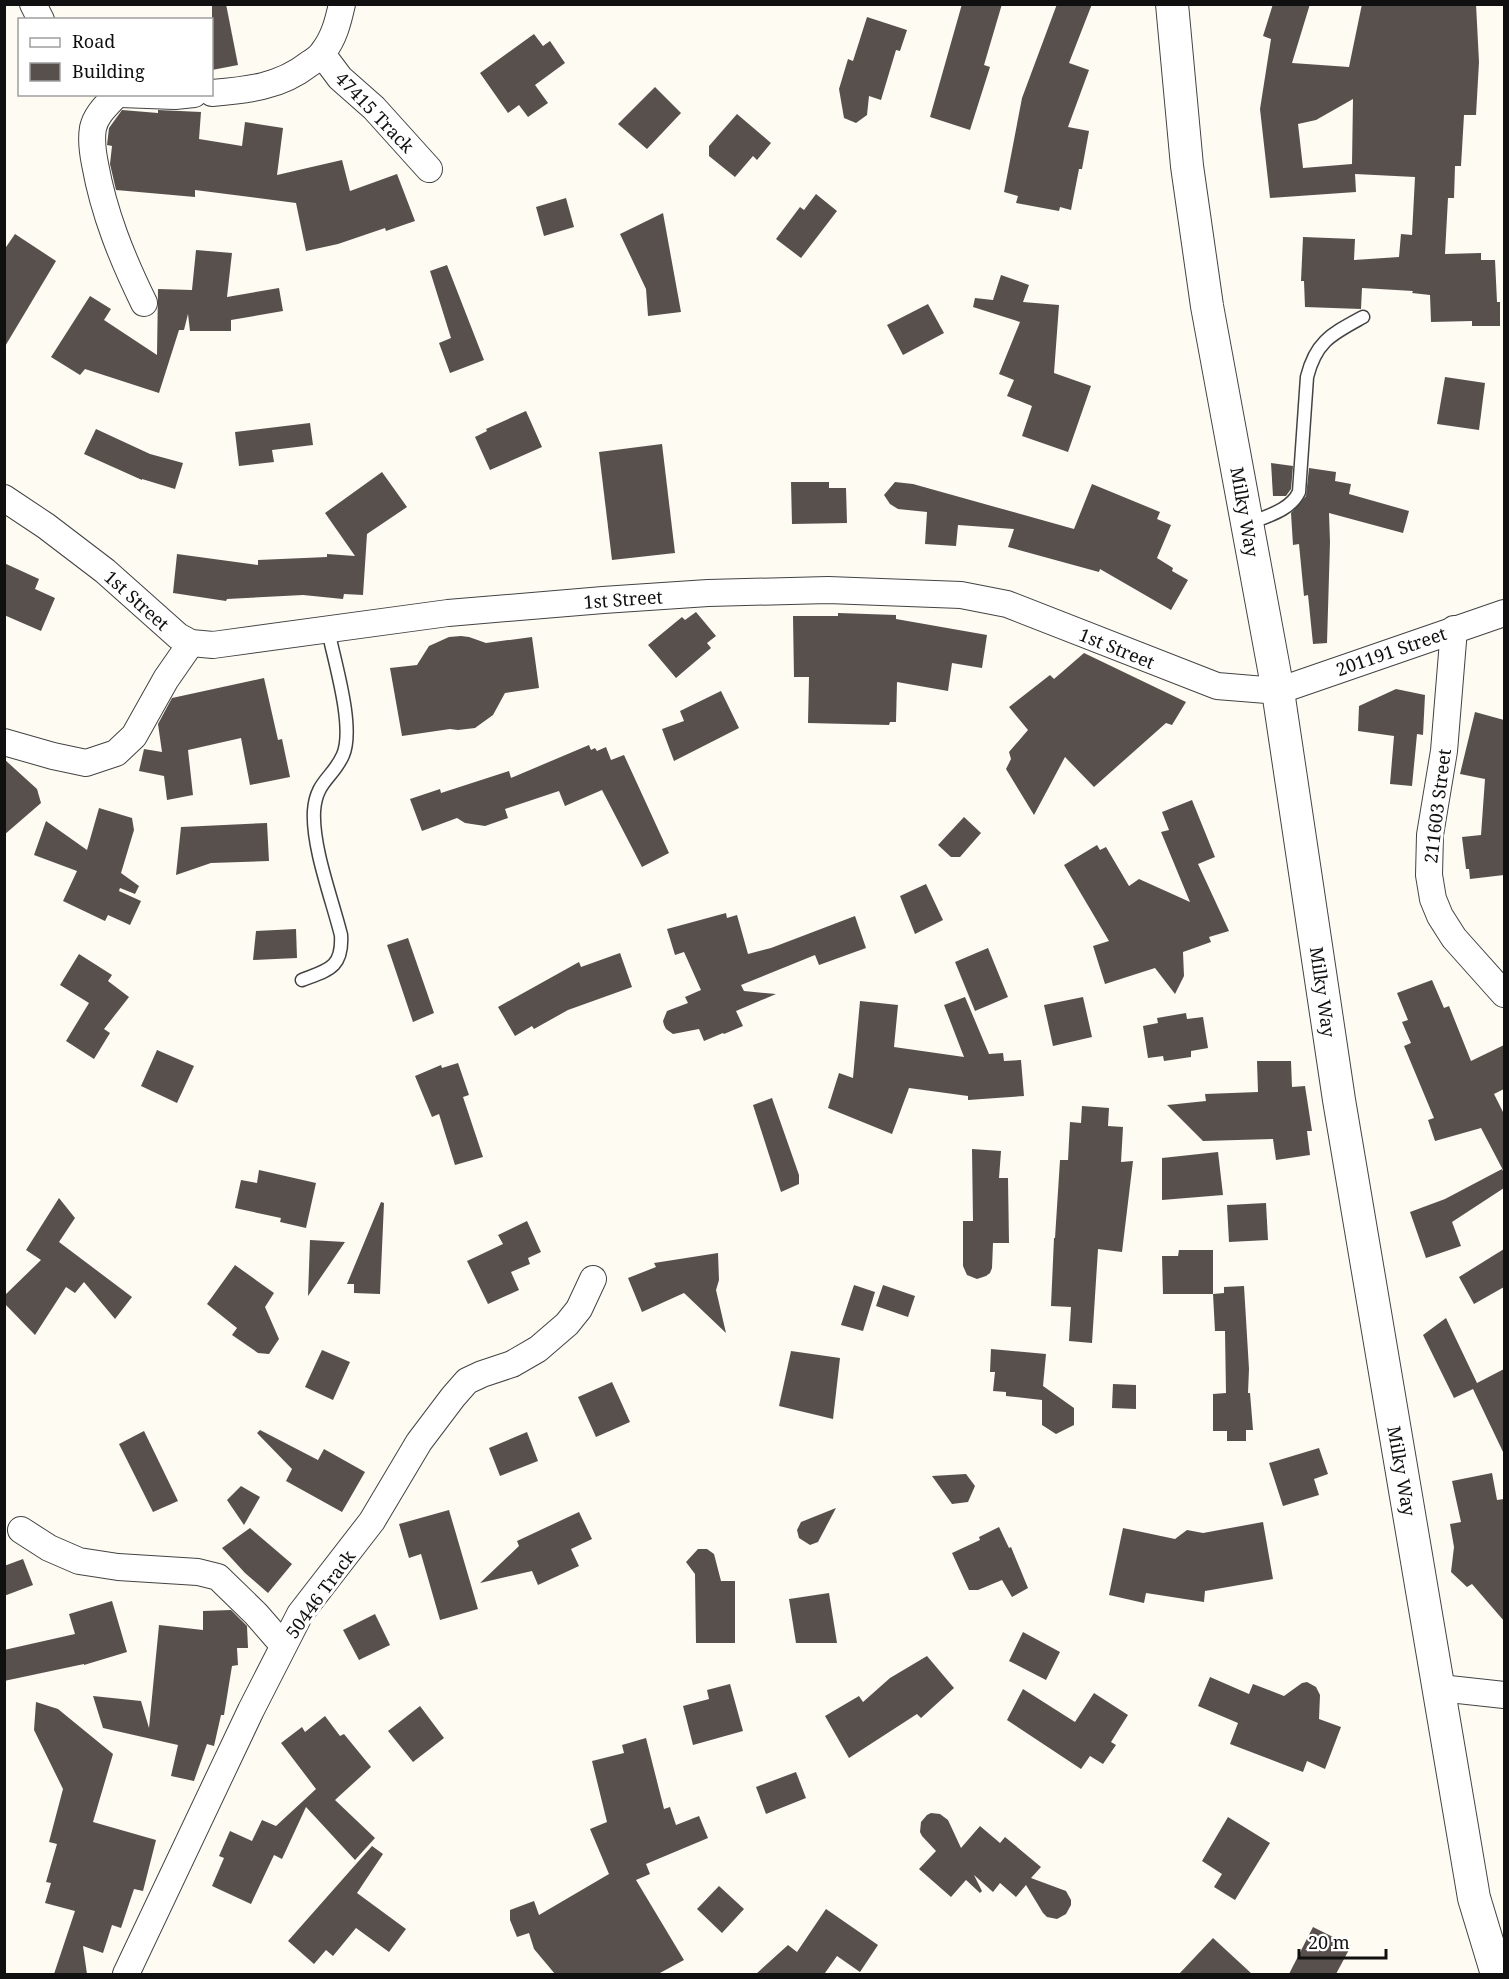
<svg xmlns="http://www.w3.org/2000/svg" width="1509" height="1979" font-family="'Noto Serif',serif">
  <rect width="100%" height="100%" fill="#fefbf3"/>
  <g fill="#58504c" fill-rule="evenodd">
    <path d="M212 4H226L238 65 212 70Z"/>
    <path d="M962 4H1002L984 65 990 67 970 130 930 117Z"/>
    <path d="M1057 4H1092L1069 63 1089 70 1068 127 1089 131 1082 169H1079L1071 210 1060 207 1059 211 1016 203 1018 196 1004 192 1022 98Z"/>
    <path d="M1273 4H1310L1292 63 1349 67 1362 4H1476L1479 62 1476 115H1464L1461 166H1455L1454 198H1448L1445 254 1481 253V260H1495L1497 302H1500V326H1472V321L1431 322 1430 295 1412 293 1413 291 1362 288 1361 309 1305 307 1304 281H1301L1303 237 1355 239 1354 260 1399 257 1401 234 1412 235 1415 177 1355 174 1356 192 1270 198 1260 109 1271 39 1263 36ZM1353 99 1352 164 1303 168 1298 124 1316 120Z"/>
    <path d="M867 17 907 30 900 51 896 50 881 100 869 96 867 115 856 123 844 118 839 89 848 59 853 61Z"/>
    <path d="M534 34 543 46 550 41 565 63 535 85 548 103 528 117 519 105 508 113 480 73Z"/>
    <path d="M655 87 681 113 647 149 618 124Z"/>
    <path d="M122 110 158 113V110L201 112 199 139 242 146 245 122 283 128 277 175 342 160 350 191 397 174 415 221 386 231 385 228 338 244 306 251 296 203 195 190V197L116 190 110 164 112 146 107 145 109 128Z"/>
    <path d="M737 114 771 143 757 160 753 156 735 177 709 156V146Z"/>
    <path d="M816 194 837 211 801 258 776 239 800 207 804 210Z"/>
    <path d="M566 198 574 227 544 236 536 207Z"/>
    <path d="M663 213 681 312 648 316 646 289 620 234Z"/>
    <path d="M15 234 56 261 4 348V250Z"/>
    <path d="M196 250 232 253 227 297 279 288 283 311 231 320V331H190L188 314 184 330H179L159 393 85 369 80 375 51 357 90 296 111 309 104 320 157 355 158 289 192 290Z"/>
    <path d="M447 265 484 360 450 373 439 343 451 338 430 271Z"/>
    <path d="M1001 275 1029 285 1023 302 1059 305 1054 373 1091 386 1068 452 1022 436 1032 406 1007 396 1014 380 999 374 1020 322 973 307 975 298 993 300Z"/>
    <path d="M928 304 944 333 903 355 887 325Z"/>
    <path d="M1445 377 1485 383 1479 430 1437 424Z"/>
    <path d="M526 411 542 447 490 470 475 437 487 431 486 429Z"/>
    <path d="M310 423 313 445 272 450 274 462 239 466 235 432Z"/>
    <path d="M96 429 150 454 183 463 175 489 142 479V480L84 454Z"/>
    <path d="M662 444 675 553 612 560 599 452Z"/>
    <path d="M1271 463 1293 466 1291 489 1286 496H1273Z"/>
    <path d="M1309 468 1336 472 1335 481 1351 484 1349 494 1409 511 1403 533 1329 513 1330 542 1327 643 1313 644 1308 595 1304 596 1299 544 1293 545 1291 513 1306 496Z"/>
    <path d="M382 472 407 507 367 534 363 595 344 594 343 599 303 595 227 599 226 601 173 593 177 554 258 565V560L327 557V554L355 556 325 513Z"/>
    <path d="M791 482H829V488H846L847 523 792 524Z"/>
    <path d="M895 482 913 484 1074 529 1092 484 1160 512 1157 519 1171 525 1157 558 1173 568 1172 571 1188 580 1171 610 1100 569 1099 572 1008 547 1014 529 958 525 956 546 925 544 927 512 898 509 890 504 884 495Z"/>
    <path d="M4 563 39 579 35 589 55 598 41 631 4 615Z"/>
    <path d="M696 612 716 636 707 643 711 648 676 678 648 645 682 617 685 620Z"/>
    <path d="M838 613 896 615V619L987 635 982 668 952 663 948 691 897 682 896 722H890L889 725 808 723 809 677H794L793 616H838Z"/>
    <path d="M461 636 469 637 486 643 532 637 539 688 505 693 493 715 475 728 458 730 450 729 402 736 390 668 417 665 429 646 449 637Z"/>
    <path d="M1084 653 1186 702 1172 725 1166 723 1094 787 1065 757 1034 815 1006 769 1011 759 1009 752 1028 730 1009 707 1050 675 1054 679Z"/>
    <path d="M264 678 278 740 282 739 290 777 250 785 241 738 188 750 193 795 167 800 164 776 139 771 144 749 162 752 158 724 172 698Z"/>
    <path d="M1396 689 1425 695 1423 735 1417 734 1412 786 1390 784 1394 736 1358 731 1359 706Z"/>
    <path d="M721 691 739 728 674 761 662 729 684 721 680 711Z"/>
    <path d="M1475 712 1504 720V875L1470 879 1469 869H1466L1462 837 1481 835 1485 779 1460 774Z"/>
    <path d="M589 745 591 750 595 748 597 751 606 747 611 760 624 755 669 853 642 867 602 790 565 806 559 791 505 809 508 818 485 826 465 823 457 818 422 831 410 799 440 789 441 793 509 771 511 778Z"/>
    <path d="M4 759 37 789 41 803 4 835Z"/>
    <path d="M1192 800 1215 857 1198 864 1229 931 1209 937 1211 942 1183 952 1184 976 1175 994 1155 968 1105 984 1093 946 1109 941 1064 865 1097 845 1100 850 1106 847 1129 886 1139 879 1190 902 1161 832 1169 830 1162 812Z"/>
    <path d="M99 808 132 818 134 830 121 873 139 886 135 894 120 888 119 891 141 901 130 925 108 915 105 921 63 901 77 871 34 855 46 821 87 850Z"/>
    <path d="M964 817 981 833 960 857H951L938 845Z"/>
    <path d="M267 823 269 861 211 863 176 875 181 827Z"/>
    <path d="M926 884 943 920 915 934 900 896Z"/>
    <path d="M726 913 727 918 737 915 748 954 771 948 855 916 866 948 819 965 815 955 741 985 744 991 776 994 736 1011 743 1026 724 1034 723 1033 704 1041 699 1029 673 1034 666 1029 664 1025 663 1021 667 1011 688 1003 685 997 701 990 684 952 675 955 667 929Z"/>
    <path d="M296 929 297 958 253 960 256 931Z"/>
    <path d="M408 938 434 1013 413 1022 387 945Z"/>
    <path d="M988 948 1008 997 975 1011 955 962Z"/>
    <path d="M620 953 632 987 568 1010 534 1029 532 1026 515 1036 498 1007 579 962 581 967Z"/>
    <path d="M79 954 112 975 108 981 129 997 104 1029 110 1033 94 1059 66 1041 89 1003 60 985Z"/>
    <path d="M1432 980 1444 1008 1449 1006 1471 1061 1504 1045V1089L1494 1094 1504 1114V1172L1481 1128 1435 1141 1428 1120 1434 1118 1404 1046 1411 1043 1402 1022 1408 1020 1397 993Z"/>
    <path d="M965 997 989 1054 1003 1053 1004 1061 1021 1060 1024 1096 968 1100V1096L909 1088 892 1134 828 1108 839 1073 853 1078 860 1001 898 1005 894 1047 964 1057 944 1005Z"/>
    <path d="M1083 997 1092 1037 1053 1046 1044 1005Z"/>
    <path d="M1186 1013 1187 1019 1203 1017 1208 1048 1191 1051V1057L1164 1061 1163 1056 1148 1058 1143 1026 1158 1023 1157 1018Z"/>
    <path d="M157 1050 194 1066 177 1103 141 1086Z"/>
    <path d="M1257 1061H1291L1292 1087 1305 1086 1312 1131H1307L1310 1155 1276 1160 1273 1139 1203 1141 1167 1105 1206 1101 1205 1094 1258 1092Z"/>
    <path d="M458 1063 469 1095 463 1097 483 1157 455 1165 439 1114 432 1117 415 1076 441 1065 442 1068Z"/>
    <path d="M772 1098 799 1175V1184L781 1192 753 1105Z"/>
    <path d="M1082 1106 1109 1108 1108 1126 1123 1127 1121 1162 1133 1161 1122 1252 1098 1249 1092 1343 1069 1341 1071 1307 1051 1306 1054 1238H1055L1060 1160H1068L1070 1122 1081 1123Z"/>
    <path d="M972 1149 1001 1151 999 1178H1008L1009 1243H993L992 1268 990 1273 986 1276 977 1279 967 1275 963 1266V1221H973Z"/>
    <path d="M1218 1152 1223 1195 1162 1200V1158Z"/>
    <path d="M1502 1169 1504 1173V1188L1452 1222 1461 1246 1426 1258 1410 1212 1445 1199Z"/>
    <path d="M259 1170 316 1183 306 1228 280 1222 281 1218 235 1208 241 1180 257 1183Z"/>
    <path d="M59 1198 75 1218 59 1242 132 1297 115 1319 84 1282 75 1293 66 1287 35 1335 4 1303V1296L41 1260 26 1250Z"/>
    <path d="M381 1202 384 1203 380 1294 354 1293V1284H347Z"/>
    <path d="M1266 1203 1268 1240 1229 1242 1227 1205Z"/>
    <path d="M527 1221 541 1252 528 1258 530 1264 511 1272 519 1290 488 1304 467 1261 503 1244 498 1235Z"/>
    <path d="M310 1240 345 1242 308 1296Z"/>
    <path d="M1504 1249V1287L1474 1304 1459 1277Z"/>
    <path d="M1179 1250H1213V1294H1163L1162 1256H1178Z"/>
    <path d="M718 1253 719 1280 716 1290 726 1333 684 1293 642 1312 628 1278 656 1267 654 1263Z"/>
    <path d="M235 1265 274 1293 265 1307 279 1339 269 1354 258 1353 232 1335 237 1328 207 1304Z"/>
    <path d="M854 1285 875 1292 863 1331 841 1325Z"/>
    <path d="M883 1285 915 1296 908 1317 876 1306Z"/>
    <path d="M1244 1286 1249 1369 1248 1393H1250L1253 1430H1246V1441H1227V1431H1213V1394L1226 1393 1225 1331H1215L1213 1294 1224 1293V1287Z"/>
    <path d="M1446 1318 1477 1383 1504 1369V1454L1473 1389 1454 1398 1423 1335Z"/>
    <path d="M991 1349 1046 1354 1043 1386 1074 1408V1425L1056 1434 1042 1425V1398V1400L1006 1396V1392L993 1391 995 1372H990Z"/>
    <path d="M322 1350 350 1362 333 1400 305 1387Z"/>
    <path d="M791 1351 840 1358 833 1419 779 1406Z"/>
    <path d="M612 1382 630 1422 596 1437 578 1397Z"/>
    <path d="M1113 1384 1136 1385V1409L1112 1408Z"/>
    <path d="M260 1430 318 1460 324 1449 365 1472 342 1512 286 1481 292 1469 257 1433Z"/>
    <path d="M144 1431 178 1501 153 1512 119 1444Z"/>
    <path d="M527 1432 538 1461 500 1476 489 1448Z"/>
    <path d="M1319 1448 1328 1474 1314 1479 1319 1495 1283 1506 1269 1463Z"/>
    <path d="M1492 1473 1497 1500 1504 1499V1621L1472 1584 1467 1587 1451 1572 1454 1547 1450 1524 1461 1522 1452 1481Z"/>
    <path d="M966 1474 975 1486 968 1502 952 1504 932 1476Z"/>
    <path d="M241 1486 260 1497 244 1525 227 1500Z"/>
    <path d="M836 1508 818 1542 810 1545 799 1538 797 1530 801 1522Z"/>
    <path d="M449 1510 478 1609 440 1620 421 1554 409 1558 399 1524Z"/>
    <path d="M579 1512 592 1539 571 1549 579 1566 538 1585 532 1571 480 1583 519 1546 517 1541Z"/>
    <path d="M1263 1522 1273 1579 1205 1591 1204 1602 1146 1593 1144 1603 1109 1595 1123 1528 1175 1539 1187 1530 1203 1533Z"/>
    <path d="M999 1527 1009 1548 1011 1547 1028 1588 1012 1597 1002 1580 978 1590H969L952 1553 980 1540 979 1537Z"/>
    <path d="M250 1528 292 1564 268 1593 245 1573 222 1548Z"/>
    <path d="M698 1549H707L714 1554 721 1581H735V1643H696L695 1574 686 1562Z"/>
    <path d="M23 1559 33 1585 4 1596V1566Z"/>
    <path d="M829 1593 837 1643H796L789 1599Z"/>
    <path d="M112 1601 127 1652 84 1665V1664L4 1681V1650L75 1634 69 1614Z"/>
    <path d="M231 1610 247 1626 248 1648H237L238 1665 232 1666 224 1715H221L214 1746 207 1744 194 1781 171 1776 178 1745 103 1728 93 1696 141 1701 149 1728 159 1625 203 1630V1611Z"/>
    <path d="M375 1614 390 1645 359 1660 343 1630Z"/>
    <path d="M1023 1632 1060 1652 1046 1680 1009 1661Z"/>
    <path d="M927 1656 954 1688 921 1718 917 1714 849 1758 825 1716 859 1696 863 1702 890 1678Z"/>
    <path d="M1210 1677 1249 1694 1253 1684 1284 1696 1302 1683 1307 1682 1316 1687 1320 1695 1319 1719 1341 1727 1325 1769 1307 1761 1303 1772 1230 1744 1238 1723 1198 1706Z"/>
    <path d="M730 1684 743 1731 693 1745 683 1706 709 1699 707 1690Z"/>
    <path d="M1023 1689 1075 1722 1094 1693 1128 1715 1111 1742 1116 1745 1103 1764 1090 1756 1081 1769 1007 1720Z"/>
    <path d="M36 1702 58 1709 113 1754 93 1822 156 1840 143 1891 134 1889 121 1928 112 1925 103 1953 83 1946 87 1974H54L75 1911 45 1903 51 1883 46 1882 57 1844 49 1842 63 1789 34 1730Z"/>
    <path d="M420 1706 444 1738 413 1762 388 1731Z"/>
    <path d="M325 1716 340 1736 344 1734 371 1767 335 1800 375 1838 355 1860 306 1807 282 1859 274 1855 251 1904 212 1886 224 1858 219 1856 230 1831 252 1841 262 1820 276 1826 316 1789 281 1743 302 1727 305 1732Z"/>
    <path d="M646 1738 664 1809 670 1807 676 1825 699 1816 708 1838 646 1864 650 1874 636 1880 684 1960 658 1974H555L534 1949 529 1933 517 1937 510 1920V1910L534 1901 539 1915 609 1874 590 1829 607 1822 592 1761 624 1753 622 1745Z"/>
    <path d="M796 1772 806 1798 766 1814 756 1787Z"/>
    <path d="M931 1813 940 1814 948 1820 961 1848 980 1826 1000 1843 1005 1837 1041 1867 1031 1878 1066 1891 1071 1900V1905L1066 1914 1057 1919 1047 1917 1043 1913 1026 1885 1016 1897 1000 1883 993 1892 974 1875 982 1891 980 1893 966 1880 951 1897 919 1869 936 1851 922 1836 920 1832 921 1822 927 1815Z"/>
    <path d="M1228 1817 1270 1843 1235 1900 1214 1887 1222 1874 1202 1861Z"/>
    <path d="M372 1846 383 1854 357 1893 406 1929 389 1952 356 1928 333 1956 326 1950 314 1964 288 1941Z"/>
    <path d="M719 1886 744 1909 722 1933 697 1909Z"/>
    <path d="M826 1909 878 1945 860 1972 837 1956 825 1973 826 1974H756L788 1945 797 1952Z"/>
    <path d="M1313 1927 1351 1946 1336 1974H1289Z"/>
    <path d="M1213 1938 1252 1974H1179Z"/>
  </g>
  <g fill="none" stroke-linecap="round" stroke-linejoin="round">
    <g stroke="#434343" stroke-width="15">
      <g id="service">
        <path d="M1248 524C1266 516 1290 511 1299 492L1307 377C1316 341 1332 334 1363 317"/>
        <path d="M302 980C328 970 343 968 341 935 332 899 312 847 314 811 316 781 333 778 343 755 355 727 334 660 328 630"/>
      </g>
    </g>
    <g stroke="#434343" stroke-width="28">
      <g id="minor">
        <path d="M33 4 41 20"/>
        <path d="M322 54 340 78 374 108 429 169"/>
        <path d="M212 93C247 90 280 87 309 64 314 61 320 57 323 52 334 38 338 22 342 4"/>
        <path d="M117 94C108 104 96 114 93 128 91 139 93 154 95 164 104 214 122 258 144 303"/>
        <path d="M120 94 175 96 194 94"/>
        <path d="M4 498 46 526 105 571 178 636 191 643 213 645 448 613 603 600 708 593 828 590 961 595 1007 604 1217 686 1278 691 1504 613"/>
        <path d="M1454 629 1444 751 1430 835 1429 875 1433 899 1440 916 1454 938 1504 994"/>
        <path d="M4 742 53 756 86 763 116 753 134 736 166 679 191 643"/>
        <path d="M21 1530 49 1548 79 1561 118 1567 198 1572 218 1577 256 1614 283 1645"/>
        <path d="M1440 1688 1504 1695"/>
        <path d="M126 1974 251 1710 300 1614 372 1521 419 1442 453 1397 467 1381 482 1374 512 1364 538 1349 567 1324 579 1309 593 1279"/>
      </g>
    </g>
    <g stroke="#434343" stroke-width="34">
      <path id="tertiary" d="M1172 4 1187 166 1207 306 1278 691 1339 1100 1474 1898 1497 1974"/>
    </g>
    <use href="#service" stroke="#fff" stroke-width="12"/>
    <use href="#minor" stroke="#fff" stroke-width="26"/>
    <use href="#tertiary" stroke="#fff" stroke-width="32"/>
  </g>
  <g text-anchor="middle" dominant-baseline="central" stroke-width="6" stroke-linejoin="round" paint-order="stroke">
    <g font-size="18" fill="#101010" stroke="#fff">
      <text transform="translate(375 112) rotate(46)">47415 Track</text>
      <text transform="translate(1245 512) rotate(80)">Milky Way</text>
      <text transform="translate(623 599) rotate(-4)">1st Street</text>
      <text transform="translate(137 600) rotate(42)">1st Street</text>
      <text transform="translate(1117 648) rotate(22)">1st Street</text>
      <text transform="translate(1391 651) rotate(-19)">201191 Street</text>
      <text transform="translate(1437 806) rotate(-83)">211603 Street</text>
      <text transform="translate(1323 992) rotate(82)">Milky Way</text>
      <text transform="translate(1402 1471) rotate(80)">Milky Way</text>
      <text transform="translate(320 1594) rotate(-54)">50446 Track</text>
    </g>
  </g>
  <rect width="1509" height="1979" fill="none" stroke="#101010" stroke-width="12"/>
  <rect x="18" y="18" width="195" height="78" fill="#ffffff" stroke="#9f9f9f" stroke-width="1.5"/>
  <rect x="30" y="38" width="30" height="9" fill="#ffffff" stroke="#9f9f9f" stroke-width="1.5"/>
  <text x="72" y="48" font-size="18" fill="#101010">Road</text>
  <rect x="30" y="63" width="30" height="18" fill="#58504c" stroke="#9f9f9f" stroke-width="1.5"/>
  <text x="72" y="78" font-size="18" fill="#101010">Building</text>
  <path d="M1299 1949v9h87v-9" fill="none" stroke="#101010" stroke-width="3"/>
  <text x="1308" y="1949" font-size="18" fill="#101010" stroke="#ffffff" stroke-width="4.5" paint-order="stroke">20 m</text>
</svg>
